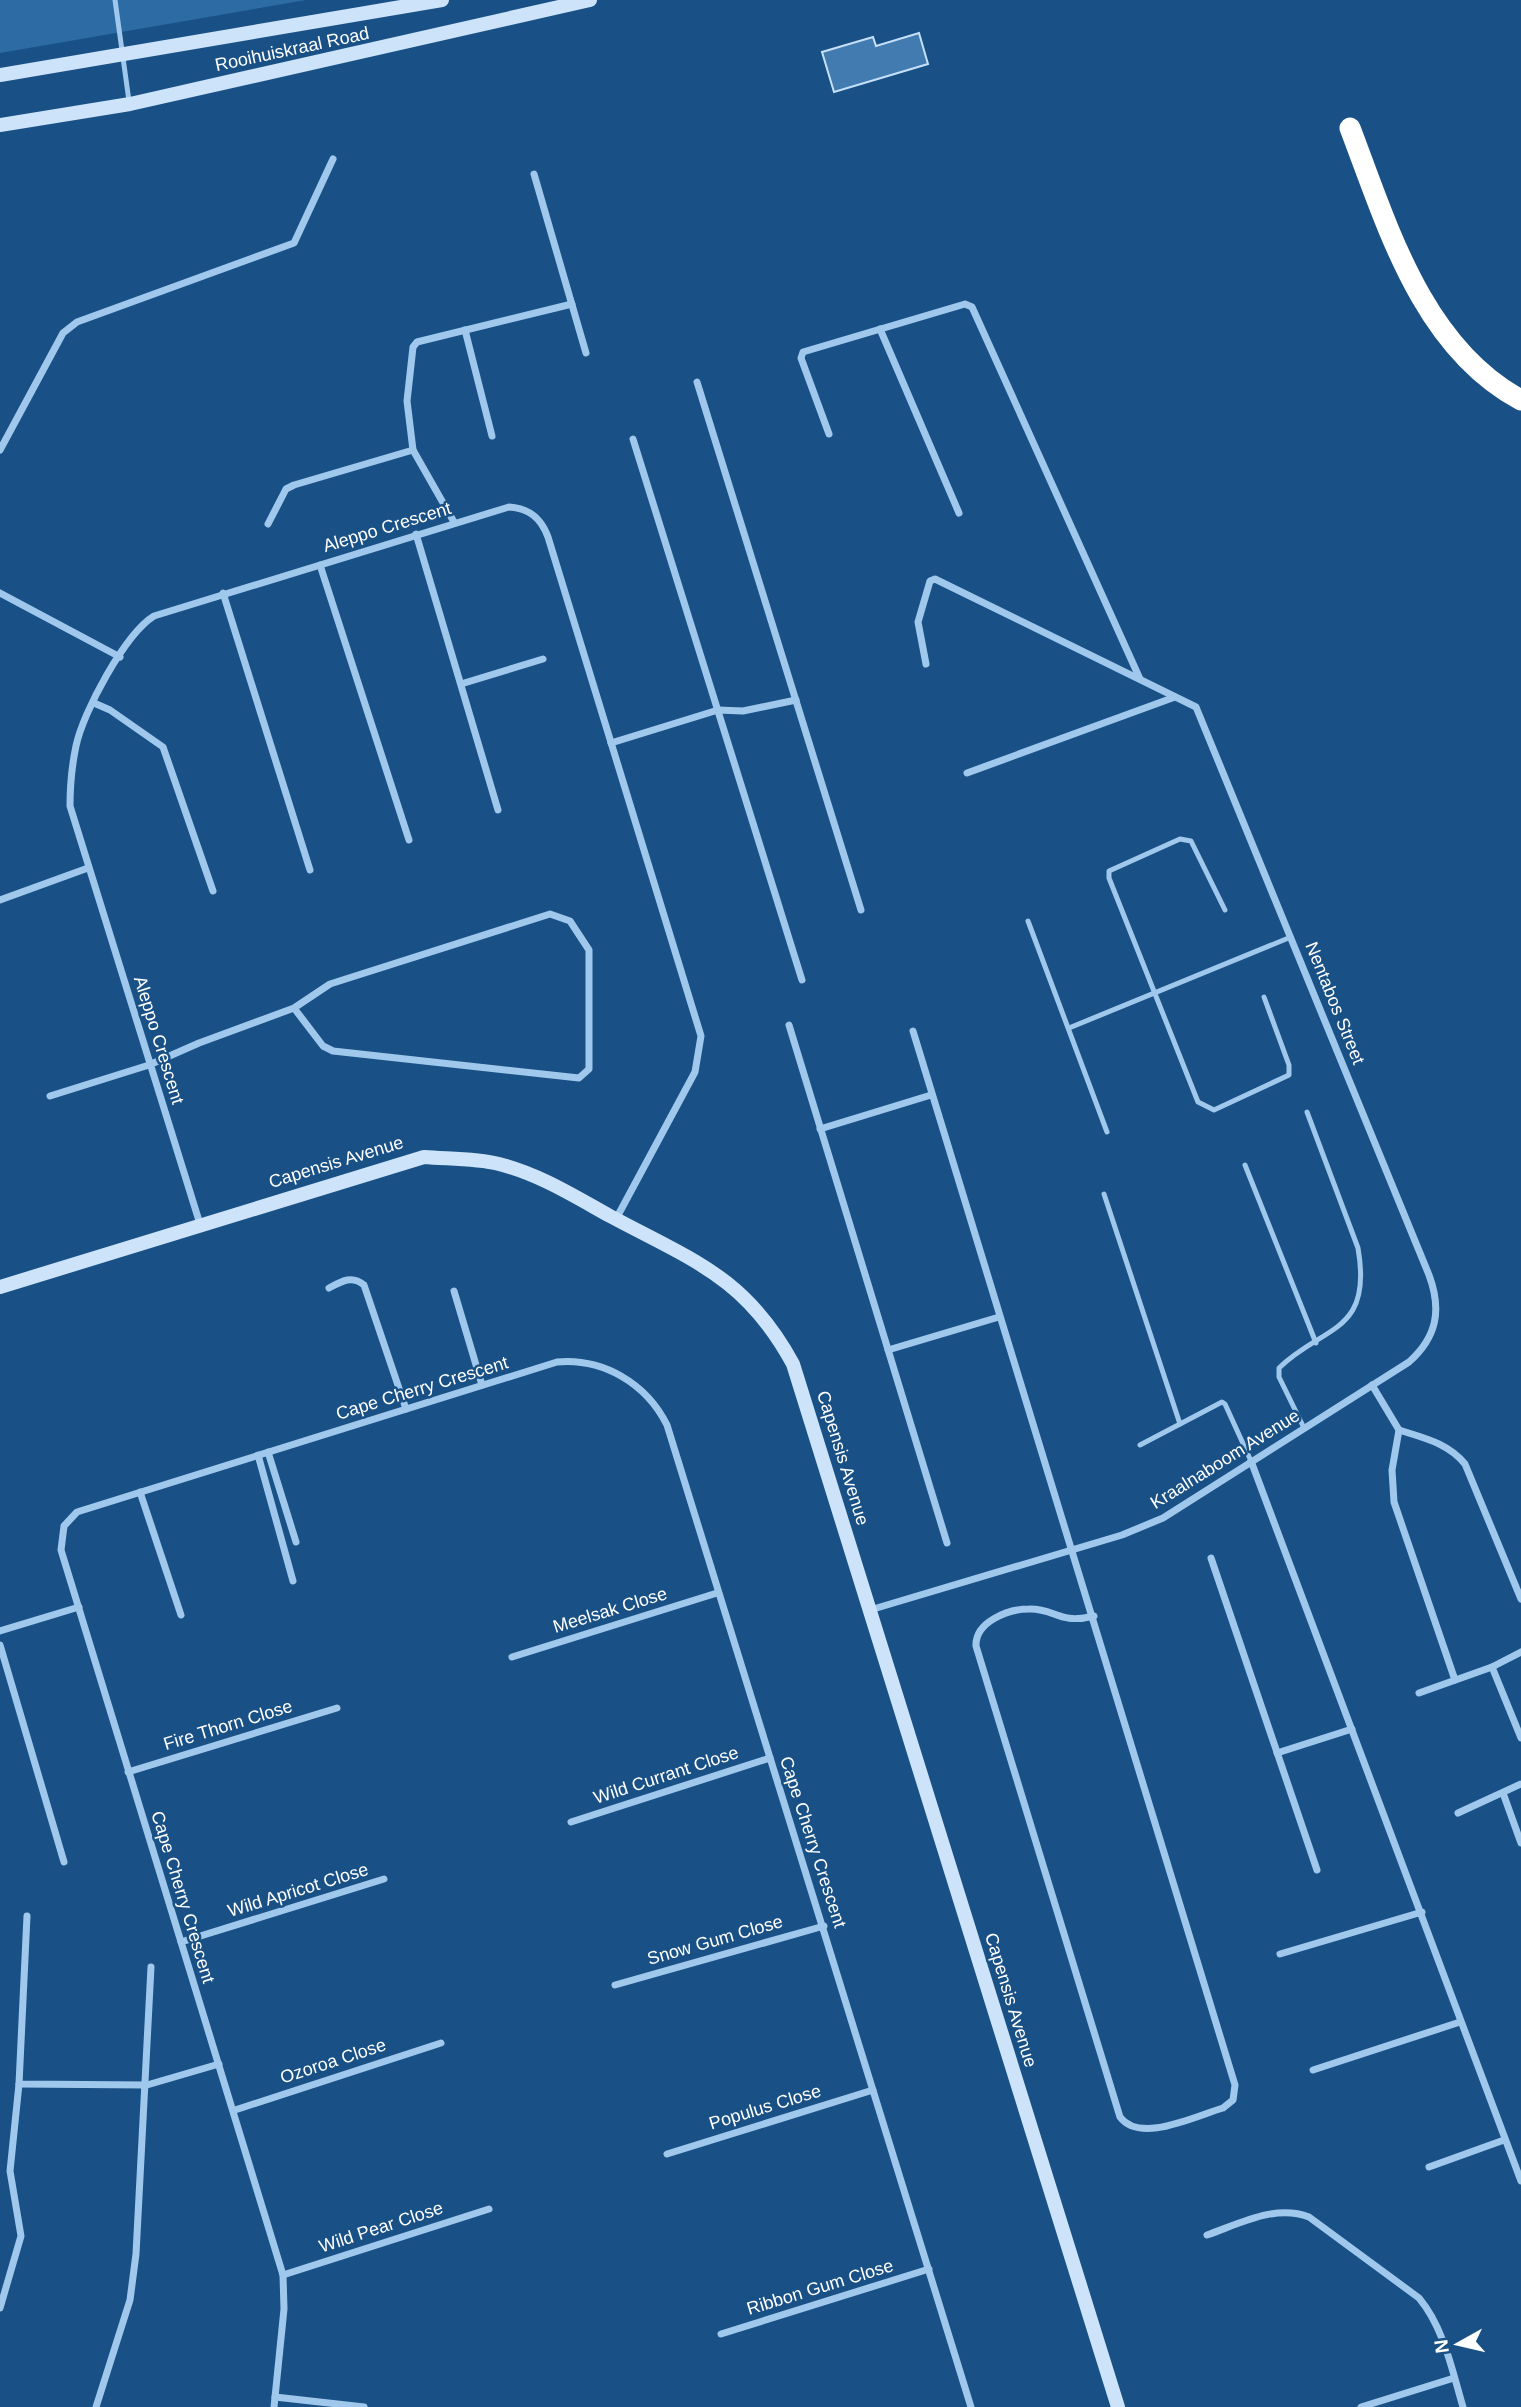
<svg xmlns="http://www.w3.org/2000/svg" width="1521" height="2407" font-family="Helvetica,sans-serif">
  <rect width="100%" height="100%" fill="#195186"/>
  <path fill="#2c6ba4" d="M0 0H306L0 53Z"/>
  <path fill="#427baf" stroke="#c5e0f9" stroke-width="2" d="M919 33 928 64 834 92 822 52 873 37 876 46Z"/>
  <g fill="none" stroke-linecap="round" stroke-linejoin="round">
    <g stroke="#a0c8ec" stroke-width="5">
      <path d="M115 0 129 101"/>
      <path d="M1225 910 1191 841 1180 839 1109 871V878L1198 1102 1214 1110 1289 1075V1065L1264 997"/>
      <path d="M1028 921 1107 1132"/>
      <path d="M1069 1028 1291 937"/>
      <path d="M1245 1165 1316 1343"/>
      <path d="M1104 1194 1180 1424"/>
      <path d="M1304 1428 1279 1377V1368C1323 1325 1373 1334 1358 1248L1307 1112"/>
      <path d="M1140 1445 1222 1402 1225 1404 1251 1461"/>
    </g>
    <g stroke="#a0c8ec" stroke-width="7">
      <path d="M534 174 586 353"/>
      <path d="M880 329 959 513"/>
      <path d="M465 330 492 436"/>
      <path d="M697 382 861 910"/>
      <path d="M829 434 801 358 803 352 965 304 972 307 1140 679"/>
      <path d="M633 439 802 980"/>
      <path d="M0 450 63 333 77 322 294 243 333 159"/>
      <path d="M454 522 413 450 407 401 413 347 417 342 572 304"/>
      <path d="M268 524 286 489 294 485 413 450"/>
      <path d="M416 534 498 810"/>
      <path d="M320 565 409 840"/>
      <path d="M0 593 120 657"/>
      <path d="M223 593 310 870"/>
      <path d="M461 684 543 659"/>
      <path d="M94 703 110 710 163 747 213 891"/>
      <path d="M611 743 718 710 743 711 796 700"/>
      <path d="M967 773 1175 697"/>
      <path d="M0 900 88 868"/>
      <path d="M789 1025 947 1543"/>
      <path d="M913 1031 1235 2085 1233 2100 1223 2108C1195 2116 1140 2144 1120 2117L976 1646C975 1622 1008 1609 1029 1609 1055 1608 1058 1625 1094 1616"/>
      <path d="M50 1096 149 1065 199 1043 294 1008 330 984 550 914 570 921 589 950V1069L579 1078 333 1051 323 1046 294 1008"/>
      <path d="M820 1129 931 1095"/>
      <path d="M200 1224 70 806C70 787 72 765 76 746 83 712 125 634 154 616L509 507C529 508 541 518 548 537L701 1036 695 1072 616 1219"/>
      <path d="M329 1288C342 1281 352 1275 364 1285L406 1409"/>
      <path d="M454 1291 482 1385"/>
      <path d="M888 1350 999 1317"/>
      <path d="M1372 1385 1399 1430 1392 1470 1394 1502 1455 1680"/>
      <path d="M1399 1430C1424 1438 1448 1443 1465 1464L1521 1599"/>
      <path d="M268 1452 296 1542"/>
      <path d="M258 1455 293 1581"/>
      <path d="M1251 1461 1521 2181"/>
      <path d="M140 1492 181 1615"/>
      <path d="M1211 1558 1317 1870"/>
      <path d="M870 1610 1122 1535 1163 1518 1409 1362C1437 1337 1442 1310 1429 1275L1196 707 935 579 930 581 918 622 926 664"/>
      <path d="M0 1631 79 1607"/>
      <path d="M0 1645 64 1862"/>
      <path d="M512 1657 717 1593"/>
      <path d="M1492 1667 1521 1738"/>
      <path d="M1419 1693 1492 1667 1521 1652"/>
      <path d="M1277 1753 1352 1729"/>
      <path d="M128 1772 337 1708"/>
      <path d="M1503 1793 1521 1843"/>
      <path d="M1458 1813 1521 1784"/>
      <path d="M571 1822 770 1758"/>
      <path d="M27 1916 19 2084 147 2085 219 2064"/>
      <path d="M181 1942 384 1879"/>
      <path d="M1280 1954 1422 1912"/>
      <path d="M615 1985 824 1926"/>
      <path d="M1313 2070 1460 2022"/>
      <path d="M235 2110 441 2043"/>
      <path d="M667 2154 873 2090"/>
      <path d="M1429 2167 1504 2140"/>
      <path d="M1207 2235C1239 2224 1275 2204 1309 2217L1419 2298C1444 2328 1452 2370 1463 2407"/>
      <path d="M283 2275 489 2209"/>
      <path d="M0 2308 21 2236 10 2171 19 2084"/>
      <path d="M721 2334 929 2269"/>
      <path d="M275 2397 364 2407"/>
      <path d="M96 2407 130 2300 136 2254 151 1967"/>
      <path d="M274 2407 284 2309 283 2275 61 1550 64 1526 77 1512 557 1362C603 1358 646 1383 667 1425L971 2407"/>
      <path d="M1361 2407 1454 2378"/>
    </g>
    <g stroke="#cce3f9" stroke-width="14">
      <path d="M0 75 442 0"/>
      <path d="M0 125 130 104 590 0"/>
      <path d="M0 1287 424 1157C448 1159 475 1158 499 1164 539 1174 574 1196 610 1216 692 1260 746 1277 793 1364L1118 2407"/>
    </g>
    <path stroke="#fff" stroke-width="21" d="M1350 128C1387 225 1422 347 1521 400"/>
  </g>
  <g text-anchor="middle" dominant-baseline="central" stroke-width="5" stroke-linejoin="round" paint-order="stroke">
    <g font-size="18" fill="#fff" stroke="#195186">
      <text transform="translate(292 49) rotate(-12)">Rooihuiskraal Road</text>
      <text transform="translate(387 527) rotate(-17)">Aleppo Crescent</text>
      <text transform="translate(1335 1003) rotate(68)">Nentabos Street</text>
      <text transform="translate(159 1040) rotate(73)">Aleppo Crescent</text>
      <text transform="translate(336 1162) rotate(-17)">Capensis Avenue</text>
      <text transform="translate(422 1388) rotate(-17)">Cape Cherry Crescent</text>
      <text transform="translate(843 1458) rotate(73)">Capensis Avenue</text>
      <text transform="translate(1225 1459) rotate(-32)">Kraalnaboom Avenue</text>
      <text transform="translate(610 1610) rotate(-17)">Meelsak Close</text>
      <text transform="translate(228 1725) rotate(-17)">Fire Thorn Close</text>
      <text transform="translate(666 1775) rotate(-18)">Wild Currant Close</text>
      <text transform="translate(813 1842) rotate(72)">Cape Cherry Crescent</text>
      <text transform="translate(298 1890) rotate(-17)">Wild Apricot Close</text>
      <text transform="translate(183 1897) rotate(73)">Cape Cherry Crescent</text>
      <text transform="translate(715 1940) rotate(-16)">Snow Gum Close</text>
      <text transform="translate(1011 2000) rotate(73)">Capensis Avenue</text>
      <text transform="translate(333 2061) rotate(-18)">Ozoroa Close</text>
      <text transform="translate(765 2107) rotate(-17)">Populus Close</text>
      <text transform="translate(381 2227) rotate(-18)">Wild Pear Close</text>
      <text transform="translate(820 2287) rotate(-17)">Ribbon Gum Close</text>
    </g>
  </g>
  <g transform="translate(1458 2344) rotate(262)" stroke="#195186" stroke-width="5" paint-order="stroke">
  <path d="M0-5L12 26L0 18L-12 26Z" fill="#ffffff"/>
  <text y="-10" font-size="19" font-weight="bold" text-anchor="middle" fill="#ffffff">N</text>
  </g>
</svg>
